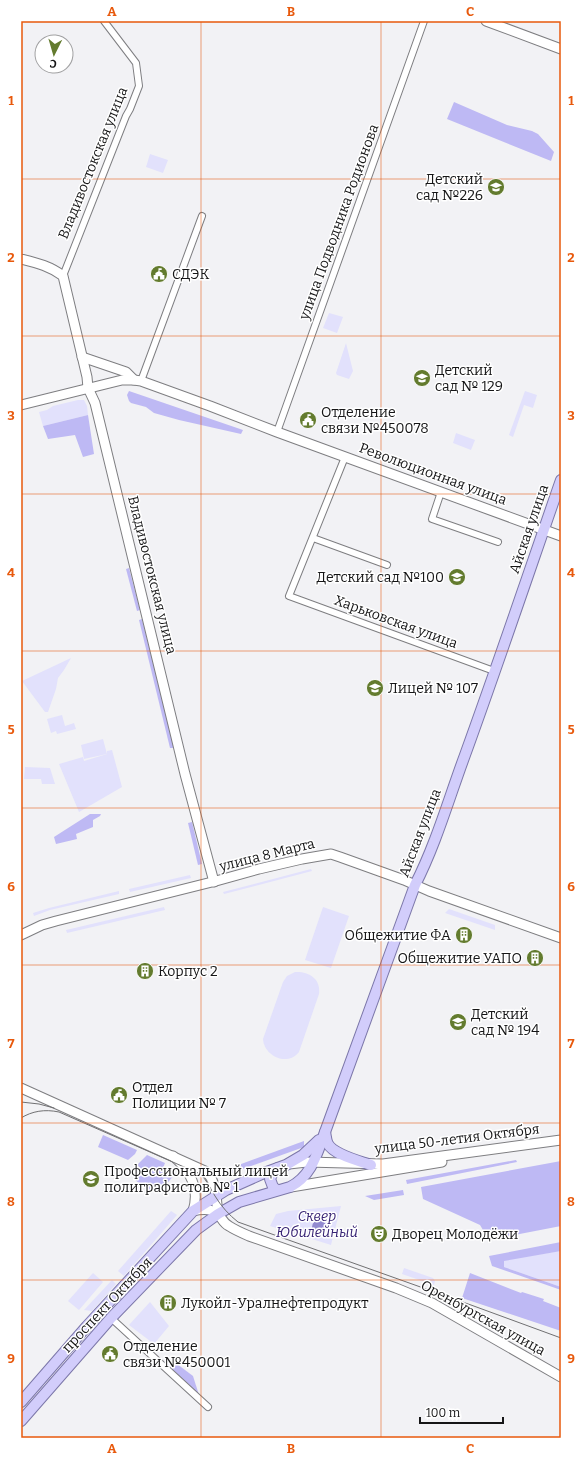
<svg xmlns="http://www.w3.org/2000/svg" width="582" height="1459" font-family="Bitter,serif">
  <rect width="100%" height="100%" fill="#f2f2f5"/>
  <g fill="#e2e1fc">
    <path d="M150 154 168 160 163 173 146 167Z"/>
    <path d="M329 313 343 317 337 333 323 328Z"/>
    <path d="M346 343 353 371 349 379 337 375 336 373Z"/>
    <path d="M525 391 537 395 533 408 524 405 513 437 509 435Z"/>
    <path d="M78 400H84L87 406 88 415 43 426 39 412 47 410 53 406Z"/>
    <path d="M456 433 475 440 471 450 453 443Z"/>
    <path d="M71 658 64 670 58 678 56 689 48 712H45L22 681Z"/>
    <path d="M62 715 65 726 74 723 76 729 57 734 56 731 51 733 47 719Z"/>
    <path d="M103 739 107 754 84 759 81 745Z"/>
    <path d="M112 750 122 787 79 812 59 764 83 757 84 761 107 754V751Z"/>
    <path d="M25 767 50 768 55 784H42L41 779H24Z"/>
    <path d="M311 869 312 871 224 894 223 892Z"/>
    <path d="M190 875 191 878 130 892 129 889Z"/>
    <path d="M119 891V894L50 910 34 916 33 913 49 908Z"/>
    <path d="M164 907 165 910 67 933 66 930Z"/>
    <path d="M323 907 349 916 331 968 305 960Z"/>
    <path d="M449 909 495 925V930L445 913Z"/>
    <path d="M295 972C309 971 321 979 319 994L299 1052C287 1067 264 1056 263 1039L283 982 287 976Z"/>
    <path d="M341 1206 331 1245 270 1226 276 1214 288 1211Z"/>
    <path d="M171 1211 177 1215 124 1276 118 1271Z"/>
    <path d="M561 1251V1287L504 1267V1260Z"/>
    <path d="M404 1268 433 1278 435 1281 434 1285 402 1274Z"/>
    <path d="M93 1273 103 1282 79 1310 68 1301Z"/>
    <path d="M112 1280 116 1284 92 1311 84 1310Z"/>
    <path d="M150 1302 169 1326 154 1344 129 1325Z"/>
  </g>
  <g fill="#beb9f4">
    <path d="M454 102 507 125 532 131 538 134 554 152 551 161 447 119Z"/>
    <path d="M129 391 243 430 241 434 179 420 154 413 146 407 131 403 129 401 127 395Z"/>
    <path d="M88 415 94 454 83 457 75 435 48 439 43 426Z"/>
    <path d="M129 568 140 610 137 611 126 569Z"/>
    <path d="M142 619 174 748H170L139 620Z"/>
    <path d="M90 814H101L100 816 93 820V827L76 834 77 839 56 844 54 837Z"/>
    <path d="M192 822 202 864 198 865 188 823Z"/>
    <path d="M103 1135 137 1150 135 1154 128 1160 98 1147Z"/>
    <path d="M304 1141V1147L229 1174 225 1170Z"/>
    <path d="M147 1155 165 1163 163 1168 176 1173 162 1189 157 1184 150 1192 134 1179 142 1170 137 1165Z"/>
    <path d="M516 1160 517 1162 407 1184 406 1180Z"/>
    <path d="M561 1161V1226L489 1240 480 1225 423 1199 421 1187Z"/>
    <path d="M403 1190 404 1195 374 1200 365 1196Z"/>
    <path d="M561 1242V1251L504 1261V1267L561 1287V1290L492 1266 489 1256Z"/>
    <path d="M470 1273 521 1293 522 1292 544 1299 543 1301 561 1308V1331L462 1298Z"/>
    <path d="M169 1358 193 1376 199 1395 164 1362Z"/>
  </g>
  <circle fill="#928ad0" cx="319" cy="1227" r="7"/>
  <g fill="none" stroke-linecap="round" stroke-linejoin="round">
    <g stroke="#7e7e81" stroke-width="8">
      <g id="street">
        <path d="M63 276 126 116 130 109 139 86 136 63 104 21"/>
        <path d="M141 381 202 216"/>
        <path d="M277 432 424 21"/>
        <path d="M345 457 289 596 494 671"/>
        <path d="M441 492 432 519 498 542"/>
        <path d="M313 538 387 565"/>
        <path d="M111 1318 208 1407"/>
      </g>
    </g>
    <g stroke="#7e7e81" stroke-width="11">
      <g id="secondary">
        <path d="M486 21 561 49"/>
        <path d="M21 259C37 263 50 266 63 276L87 377 88 388 95 403 185 774 214 882"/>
        <path d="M82 357 126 372 134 380"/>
        <path d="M21 405 122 380H134L141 381 210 406 277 432 561 536"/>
        <path d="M21 935 42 925 56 921 216 881 259 869 302 859 331 854 340 857 404 880 429 891 561 938"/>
        <path d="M21 1088 205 1171C217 1180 216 1200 218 1214"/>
        <path d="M173 1156C190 1170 200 1189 193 1211 201 1209 211 1208 218 1214 222 1218 223 1223 229 1226 235 1230 242 1233 249 1236L396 1288 432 1303 561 1377"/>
        <path d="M289 1164 307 1162 383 1164 561 1140"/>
        <path d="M291 1187 442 1162"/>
      </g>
    </g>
    <g stroke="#7c77a9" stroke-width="12">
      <g id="primary">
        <path d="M325 1132C326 1136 326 1141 328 1144 334 1155 360 1161 371 1165"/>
        <path d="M277 1190 273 1187 270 1179 273 1172 278 1168"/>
        <path d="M21 1402 87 1326 193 1211 226 1190 264 1173 286 1165 303 1155 319 1140"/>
        <path d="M21 1421 111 1318 196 1230 218 1214 239 1202 290 1187C312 1176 317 1153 325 1132L415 885C436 844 449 798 465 755 498 664 529 572 561 480"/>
      </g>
    </g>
    <use href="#street" stroke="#fff" stroke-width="6"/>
    <use href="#secondary" stroke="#fff" stroke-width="9"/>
    <use href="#primary" stroke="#d2cdfb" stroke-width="10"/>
    <g stroke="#707072" stroke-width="1">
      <path d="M21 1102 39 1104 54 1108"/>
      <path d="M21 1118C32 1111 45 1109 59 1112L200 1174C207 1180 210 1188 215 1196 221 1206 229 1215 238 1222L471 1305 561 1338"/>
    </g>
  </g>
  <path fill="none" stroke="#e8590c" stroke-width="1" stroke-opacity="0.55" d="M201 21V1438M381 21V1438M21 179H561M21 336H561M21 494H561M21 651H561M21 808H561M21 965H561M21 1123H561M21 1280H561"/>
  <defs>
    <g id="school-disc" transform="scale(0.9)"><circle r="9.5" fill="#637b2e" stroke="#fff"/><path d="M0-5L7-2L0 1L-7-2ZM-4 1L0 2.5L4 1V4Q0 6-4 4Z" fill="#fff"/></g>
    <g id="civic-disc" transform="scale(0.9)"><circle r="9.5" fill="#637b2e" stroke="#fff"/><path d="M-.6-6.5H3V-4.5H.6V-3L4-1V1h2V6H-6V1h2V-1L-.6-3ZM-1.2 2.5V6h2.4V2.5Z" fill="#fff"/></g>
    <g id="building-disc" transform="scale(0.9)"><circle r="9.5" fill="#637b2e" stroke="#fff"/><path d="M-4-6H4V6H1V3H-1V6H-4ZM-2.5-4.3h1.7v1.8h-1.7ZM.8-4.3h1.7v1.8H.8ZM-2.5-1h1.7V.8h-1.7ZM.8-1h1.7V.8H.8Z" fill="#fff"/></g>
    <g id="university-disc" transform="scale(0.9)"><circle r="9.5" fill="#637b2e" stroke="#fff"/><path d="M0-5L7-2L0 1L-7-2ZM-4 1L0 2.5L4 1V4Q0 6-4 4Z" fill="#fff"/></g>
    <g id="theatre-disc" transform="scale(0.9)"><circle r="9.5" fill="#637b2e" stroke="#fff"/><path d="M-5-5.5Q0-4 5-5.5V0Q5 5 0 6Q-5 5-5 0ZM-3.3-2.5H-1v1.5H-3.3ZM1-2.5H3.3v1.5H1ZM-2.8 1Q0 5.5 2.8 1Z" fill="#fff"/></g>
  </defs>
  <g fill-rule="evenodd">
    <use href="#school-disc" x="496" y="187"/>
    <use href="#civic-disc" x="159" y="274"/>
    <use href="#school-disc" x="422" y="378"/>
    <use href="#civic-disc" x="308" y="420"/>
    <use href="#school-disc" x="457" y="577"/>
    <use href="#school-disc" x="375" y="688"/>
    <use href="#building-disc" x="464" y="935"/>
    <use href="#building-disc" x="535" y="958"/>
    <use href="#building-disc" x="145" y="971"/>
    <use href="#school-disc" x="458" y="1022"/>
    <use href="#civic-disc" x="119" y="1095"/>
    <use href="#university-disc" x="91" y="1179"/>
    <use href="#theatre-disc" x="379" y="1234"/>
    <use href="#building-disc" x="168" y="1303"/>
    <use href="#civic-disc" x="110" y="1354"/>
  </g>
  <g text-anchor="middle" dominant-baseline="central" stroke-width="3" stroke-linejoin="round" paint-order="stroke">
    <g font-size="14" fill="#151516" stroke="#fff">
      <text transform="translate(93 163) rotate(-68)">Владивостокская улица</text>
      <text transform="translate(339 222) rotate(-70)">улица Подводника Родионова</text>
      <text transform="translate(433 474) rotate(20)">Революционная улица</text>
      <text transform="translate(529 529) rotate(-71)">Айская улица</text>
      <text transform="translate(152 575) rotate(76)">Владивостокская улица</text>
      <text transform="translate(396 622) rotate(20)">Харьковская улица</text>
      <text transform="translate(420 833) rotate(-69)">Айская улица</text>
      <text transform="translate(267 855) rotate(-14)">улица 8 Марта</text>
      <text transform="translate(457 1139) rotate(-7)">улица 50-летия Октября</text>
      <text transform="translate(107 1305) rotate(-47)">проспект Октября</text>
      <text transform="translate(483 1318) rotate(29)">Оренбургская улица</text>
    </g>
    <g font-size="14" fill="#151516" stroke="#fff" text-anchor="start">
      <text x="483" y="179" text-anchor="end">Детский<tspan x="483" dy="16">сад №226</tspan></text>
      <text x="172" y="274">СДЭК</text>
      <text x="435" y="370">Детский<tspan x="435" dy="16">сад № 129</tspan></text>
      <text x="321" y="412">Отделение<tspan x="321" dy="16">связи №450078</tspan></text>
      <text x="444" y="577" text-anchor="end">Детский сад №100</text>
      <text x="388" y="688">Лицей № 107</text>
      <text x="451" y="935" text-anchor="end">Общежитие ФА</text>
      <text x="522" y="958" text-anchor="end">Общежитие УАПО</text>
      <text x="158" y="971">Корпус 2</text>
      <text x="471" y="1014">Детский<tspan x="471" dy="16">сад № 194</tspan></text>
      <text x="132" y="1087">Отдел<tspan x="132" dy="16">Полиции № 7</tspan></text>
      <text x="104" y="1171">Профессиональный лицей<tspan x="104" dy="16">полиграфистов № 1</tspan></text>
      <text x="392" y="1234">Дворец Молодёжи</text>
      <text x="181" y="1303">Лукойл-Уралнефтепродукт</text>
      <text x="123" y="1346">Отделение<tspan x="123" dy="16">связи №450001</tspan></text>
    </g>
    <g font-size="14" font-style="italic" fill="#382475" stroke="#fff">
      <text x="317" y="1216">Сквер<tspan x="317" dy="16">Юбилейный</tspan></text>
    </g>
  </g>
  <rect width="582" height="1459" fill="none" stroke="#ffffff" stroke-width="44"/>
  <g transform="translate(54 54) rotate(185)"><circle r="19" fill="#ffffff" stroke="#a1a1a2"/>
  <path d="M0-3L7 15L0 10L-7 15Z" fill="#637b2e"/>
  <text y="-6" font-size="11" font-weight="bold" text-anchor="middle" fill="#151516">С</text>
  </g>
  <path d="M420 1417v6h83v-6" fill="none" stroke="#151516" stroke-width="2"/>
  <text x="426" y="1417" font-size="12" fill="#151516" stroke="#ffffff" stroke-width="3" paint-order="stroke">100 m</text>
  <rect x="22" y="22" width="538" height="1415" fill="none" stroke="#e8590c" stroke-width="1.5"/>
  <g font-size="13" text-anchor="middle" font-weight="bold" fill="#e8590c">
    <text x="112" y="16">A</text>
    <text x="291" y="16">B</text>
    <text x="470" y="16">C</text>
    <text x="11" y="105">1</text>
    <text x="571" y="105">1</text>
    <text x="11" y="262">2</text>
    <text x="571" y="262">2</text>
    <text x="11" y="420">3</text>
    <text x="571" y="420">3</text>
    <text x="11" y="577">4</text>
    <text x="571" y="577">4</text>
    <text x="11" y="734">5</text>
    <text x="571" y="734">5</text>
    <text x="11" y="891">6</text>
    <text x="571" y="891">6</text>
    <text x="11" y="1048">7</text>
    <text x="571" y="1048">7</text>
    <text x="11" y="1206">8</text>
    <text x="571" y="1206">8</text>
    <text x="11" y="1363">9</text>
    <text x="571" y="1363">9</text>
    <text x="112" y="1453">A</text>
    <text x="291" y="1453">B</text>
    <text x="470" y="1453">C</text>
  </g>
</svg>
